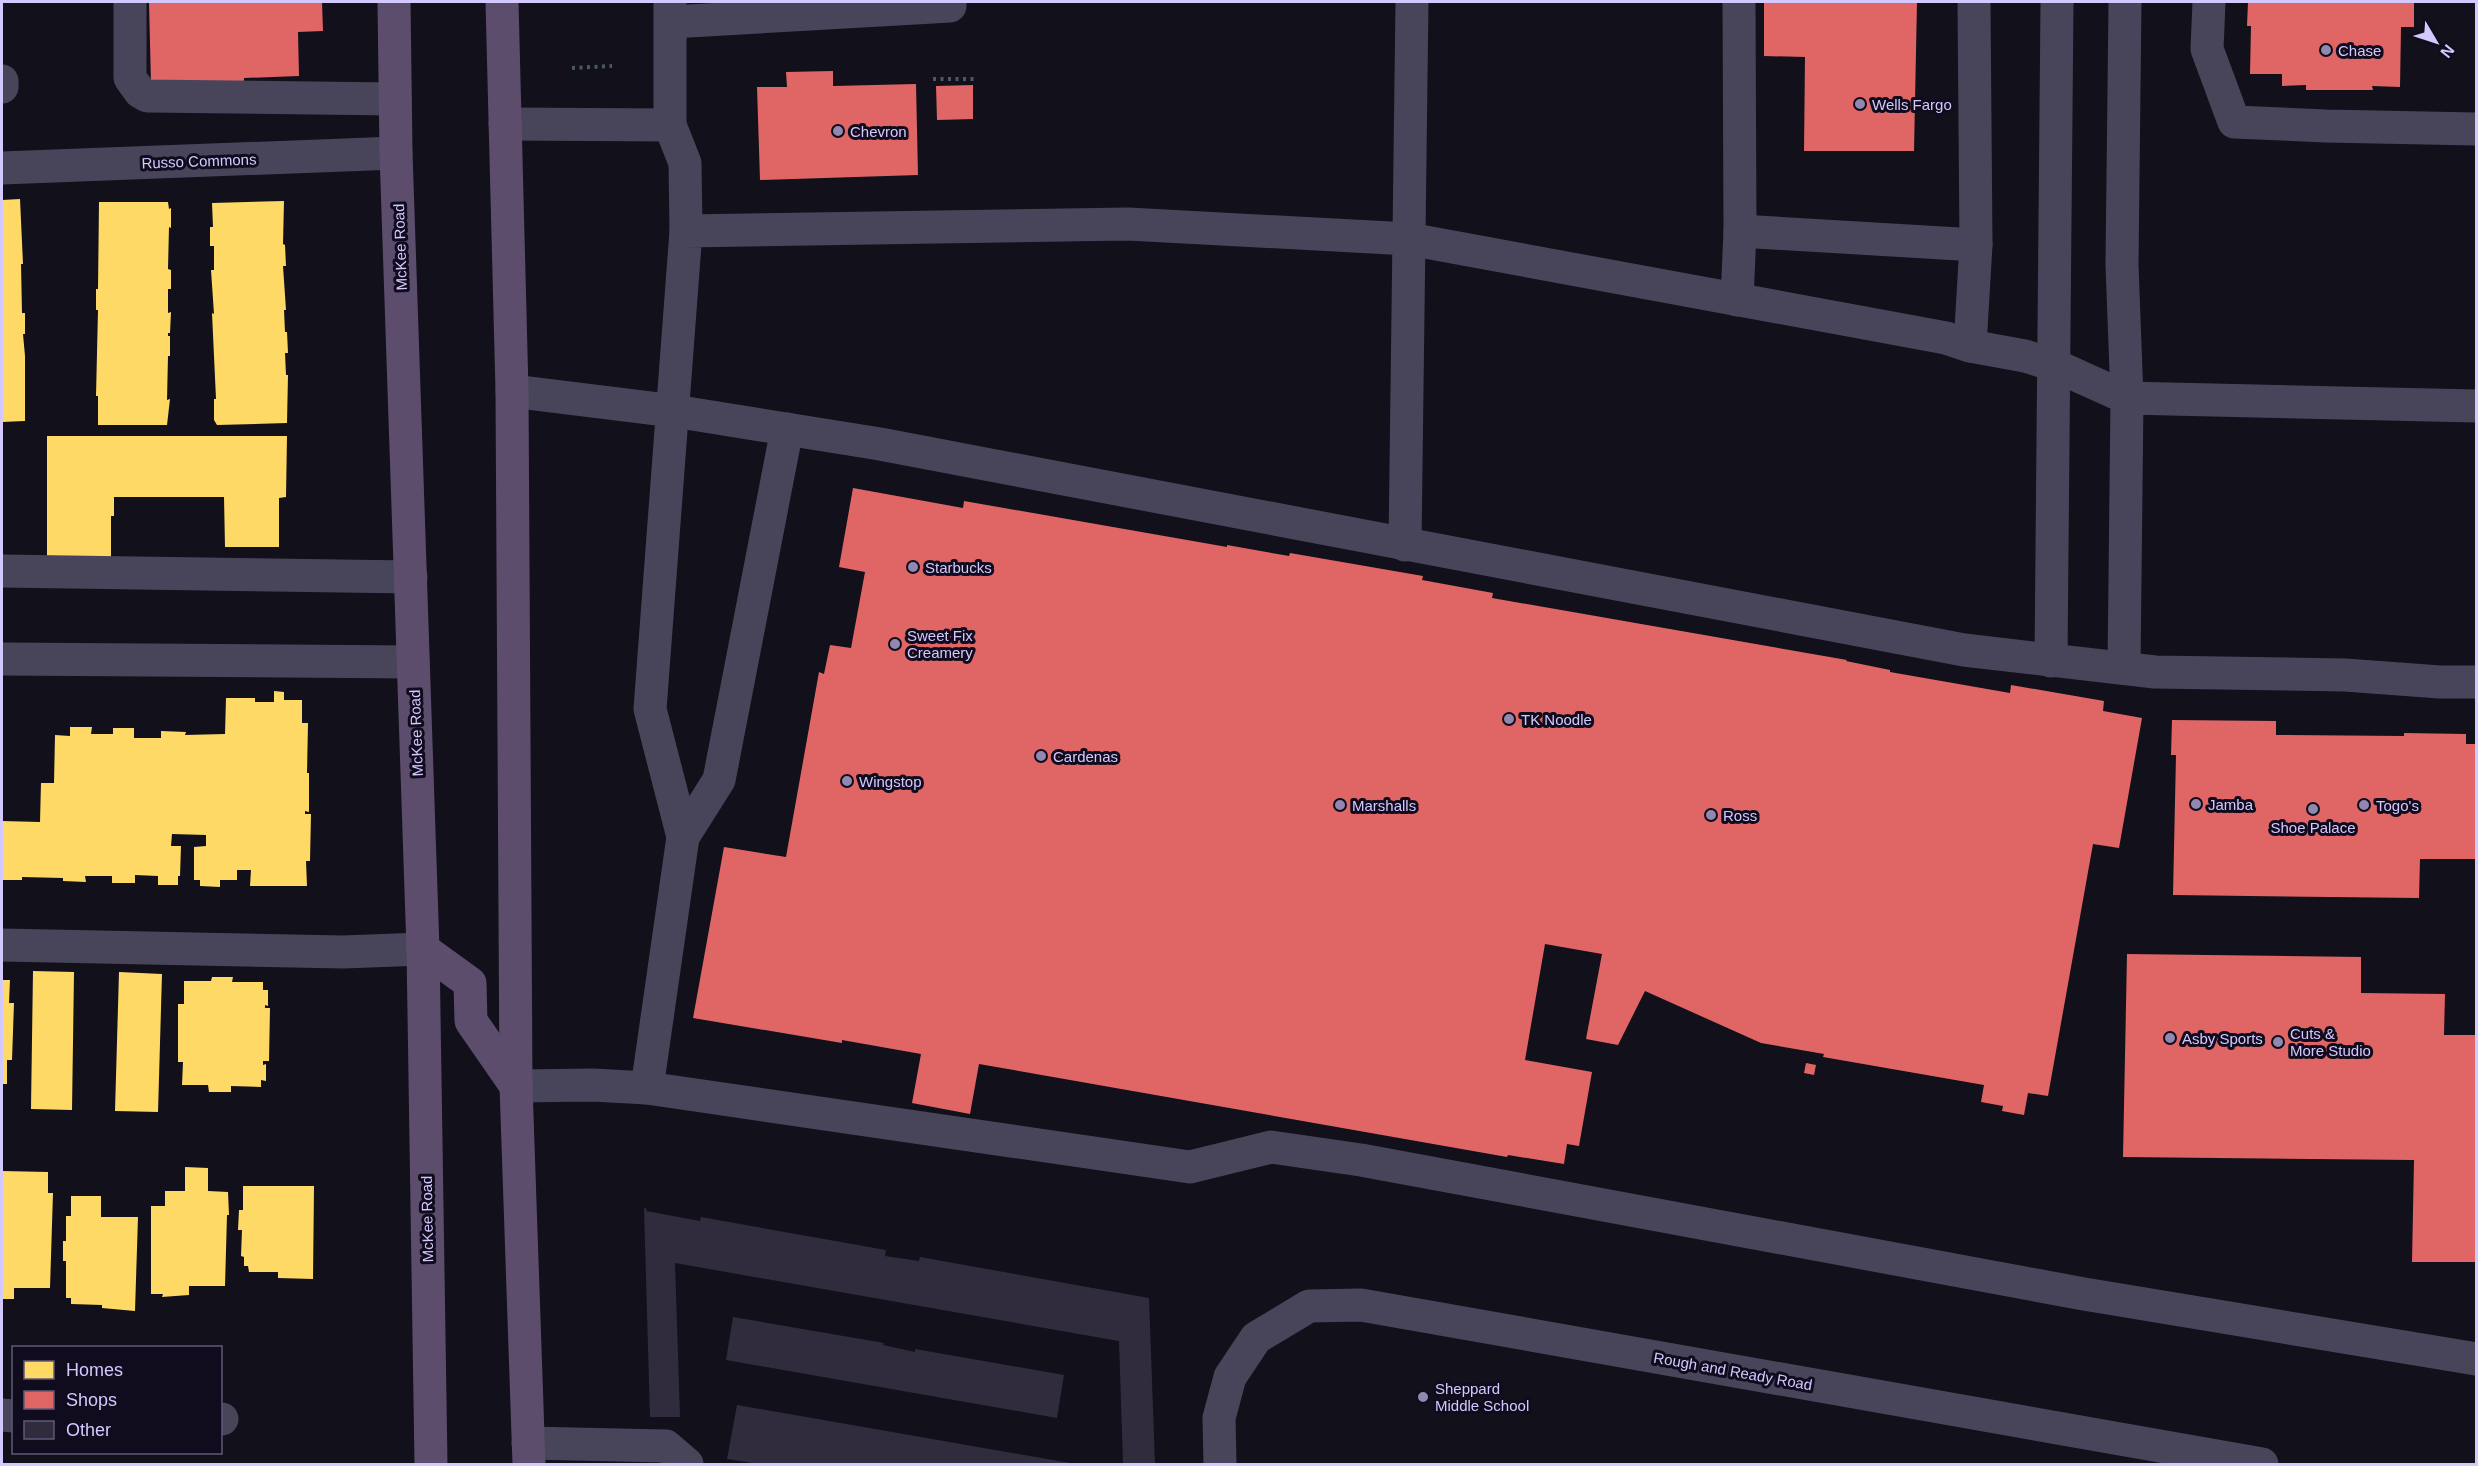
<svg xmlns="http://www.w3.org/2000/svg" width="2478" height="1466" font-family="Arial,sans-serif">
  <rect width="100%" height="100%" fill="#12101a"/>
  <g fill="#ffd966">
    <path d="M20 199 23 264H21L22 313H25V334H23L25 356V421L2 422V200Z"/>
    <path d="M284 201 283 244 285 245 286 266H283L286 310H284L285 332H287L288 353H285L286 375H288L287 423 217 425 214 420V399H216L212 313 214 314 211 270H214V246H210V227H213L212 203Z"/>
    <path d="M99 202H168L169 209 171 208V228L169 227 168 269 171 270V289H168V313L171 312 170 333H168V336H170V356H168L167 400 170 399 167 425H98V396H96L98 310H96V289H98Z"/>
    <path d="M47 436H287L286 497 279 498V547H225L224 497H114V516H111V557H47Z"/>
    <path d="M274 691 284 692V700H302V723H308L307 773H309V812L305 811V814H311L310 861H306L307 886H250L251 870H237V880H220V887L200 886V880H194V847L206 846V835L172 834 171 846H181L180 876H178V885H158V876L135 875V883H112V876H85L86 882 63 881V878L22 877V880H3L2 821 40 822 41 783H54L55 735 70 736V727H92L91 734H113V728H134V738H161V731L186 732 185 735 225 734 226 698H255V702H274Z"/>
    <path d="M33 971 74 972 72 1110 31 1109Z"/>
    <path d="M119 972 162 974 158 1112 115 1111Z"/>
    <path d="M212 977H233L232 982H263V990H268V1006L265 1005V1008H270L269 1061H263V1065L266 1064V1081L261 1080V1087L231 1086V1092H209L208 1085H182L183 1062H178V1004H184V981H211Z"/>
    <path d="M2 980H10L9 1003H14L12 1060H7V1084H2Z"/>
    <path d="M185 1167 208 1168V1191L228 1192 229 1215H227L225 1286H189V1295L162 1297 163 1294H151V1206H165V1191H185Z"/>
    <path d="M2 1171 48 1172V1193H53L50 1288H14V1299H2Z"/>
    <path d="M243 1186H314L313 1279 278 1278V1272H249L248 1266H244V1257L241 1256 242 1230H238L239 1210H243Z"/>
    <path d="M71 1196H101V1217H138L135 1311 102 1308V1305L71 1304V1298H66V1261H63V1241H66V1216H71Z"/>
  </g>
  <g fill="#e06666">
    <path d="M149 2H322L323 31 298 32 299 76 244 78V81L151 84Z"/>
    <path d="M1764 2H1917L1914 151H1804L1805 57 1764 56Z"/>
    <path d="M2248 2H2414V27H2401L2400 87 2372 86 2373 90H2306V85L2282 86V74H2250L2251 26H2247Z"/>
    <path d="M833 71V86L916 84 918 175 760 180 757 87H787L786 72Z"/>
    <path d="M973 85V119L937 120 936 86Z"/>
    <path d="M853 488 963 508 964 501 1227 547V545L1289 556 1290 553 1423 576 1422 580 1493 593 1492 598 1847 660 1846 661 1890 670V672L2010 693 2011 685 2104 701 2103 711 2142 718 2119 848 2093 844 2048 1096 2028 1093 2024 1115 2002 1111 2003 1106 1981 1102 1984 1085 1823 1057 1824 1054 1761 1043 1645 991 1618 1045 1586 1039 1602 954 1545 944 1525 1060 1592 1072 1579 1146 1567 1144 1564 1164 1508 1155 1507 1157 979 1064 970 1114 912 1103 921 1054 842 1040V1043L693 1018 724 847 786 857 819 672 824 674 830 645 851 648 865 572 839 567Z"/>
    <path d="M2172 720 2276 721V735L2404 736V733L2466 734V744H2476V859H2420L2419 898 2173 895 2176 755H2171Z"/>
    <path d="M2127 954 2361 957V993L2445 994 2444 1035H2476V1262H2412L2414 1160 2123 1157Z"/>
    <path d="M1806 1063 1816 1065 1814 1075 1804 1073Z"/>
  </g>
  <g fill="#302c3d">
    <path d="M644 1208 647 1209 646 1211 700 1221 701 1217 886 1250 885 1256 919 1261 920 1257 1149 1298 1155 1464H1123L1119 1341 675 1263 680 1417H650Z"/>
    <path d="M733 1317 884 1343 883 1345 915 1352V1349L1064 1375 1057 1418 726 1360Z"/>
    <path d="M737 1405 1070 1463V1464H759L727 1459Z"/>
  </g>
  <g fill="none" stroke-linecap="round" stroke-linejoin="round">
    <g stroke="#4b5866" stroke-width="4" stroke-dasharray="3 4.5" stroke-linecap="butt">
      <path d="M572 68 612 66"/>
      <path d="M933 79H978"/>
    </g>
    <g stroke="#48455b" stroke-width="33">
      <path d="M130 2V78L140 92 147 96 395 99"/>
      <path d="M670 2V125L685 163 686 231"/>
      <path d="M2209 2 2207 49 2234 122 2326 126 2476 129"/>
      <path d="M671 22 950 6V2"/>
      <path d="M2 81V87"/>
      <path d="M505 124 670 125"/>
      <path d="M2 168 396 153"/>
      <path d="M1740 231 1976 245"/>
      <path d="M1737 300 1740 231 1739 2"/>
      <path d="M1970 346 1976 245 1974 2"/>
      <path d="M512 391 674 411 880 444 1964 650 2155 672 2345 675 2440 682H2476"/>
      <path d="M1405 545 1412 2"/>
      <path d="M2 571 411 577"/>
      <path d="M2 659 413 662"/>
      <path d="M2051 661 2057 2"/>
      <path d="M2124 668 2127 398 2122 265 2125 2"/>
      <path d="M683 837 719 780 787 429"/>
      <path d="M2 945 343 952 423 949"/>
      <path d="M516 1086 593 1085 647 1088 1190 1167 1271 1147 1361 1160 2084 1294 2476 1359"/>
      <path d="M647 1088 683 837 650 709 686 231 1128 224 1409 239 1946 338 1970 346 2025 356 2054 365 2127 398 2476 406"/>
      <path d="M2 1415 14 1416"/>
      <path d="M220 1419H222"/>
      <path d="M528 1443 666 1446 687 1464"/>
      <path d="M1220 1464 1219 1418 1230 1377 1256 1338 1309 1306 1361 1305 2262 1464"/>
    </g>
    <g stroke="#5d4d6d" stroke-width="33">
      <path d="M394 2 396 153 423 949 431 1464"/>
      <path d="M502 2 512 391 516 1086 529 1464"/>
      <path d="M423 949 470 983 471 1021 516 1086"/>
    </g>
  </g>
  <g fill="#9088af" stroke="#100c1e" stroke-width="2">
    <circle cx="2326" cy="50" r="6"/>
    <circle cx="1860" cy="104" r="6"/>
    <circle cx="838" cy="131" r="6"/>
    <circle cx="913" cy="567" r="6"/>
    <circle cx="895" cy="644" r="6"/>
    <circle cx="1509" cy="719" r="6"/>
    <circle cx="1041" cy="756" r="6"/>
    <circle cx="847" cy="781" r="6"/>
    <circle cx="2196" cy="804" r="6"/>
    <circle cx="1340" cy="805" r="6"/>
    <circle cx="2364" cy="805" r="6"/>
    <circle cx="2313" cy="809" r="6"/>
    <circle cx="1711" cy="815" r="6"/>
    <circle cx="2170" cy="1038" r="6"/>
    <circle cx="2278" cy="1042" r="6"/>
    <circle cx="1423" cy="1397" r="6"/>
  </g>
  <g text-anchor="middle" dominant-baseline="central" stroke-width="6" stroke-linejoin="round" paint-order="stroke">
    <g font-size="15" fill="#d4c9ff" stroke="#100c1e" text-anchor="start">
      <text x="2338" y="50">Chase</text>
      <text x="1872" y="104">Wells Fargo</text>
      <text x="850" y="131">Chevron</text>
      <text x="925" y="567">Starbucks</text>
      <text x="907" y="635">Sweet Fix<tspan x="907" dy="17">Creamery</tspan></text>
      <text x="1521" y="719">TK Noodle</text>
      <text x="1053" y="756">Cardenas</text>
      <text x="859" y="781">Wingstop</text>
      <text x="2208" y="804">Jamba</text>
      <text x="1352" y="805">Marshalls</text>
      <text x="2376" y="805">Togo's</text>
      <text x="1723" y="815">Ross</text>
      <text x="2313" y="827" text-anchor="middle">Shoe Palace</text>
      <text x="2290" y="1033">Cuts &amp;<tspan x="2290" dy="17">More Studio</tspan></text>
      <text x="2182" y="1038">Asby Sports</text>
      <text x="1435" y="1388">Sheppard<tspan x="1435" dy="17">Middle School</tspan></text>
    </g>
    <g font-size="15" fill="#d4c9ff" stroke="#100c1e">
      <text transform="translate(199 161) rotate(-2)">Russo Commons</text>
      <text transform="translate(400 247) rotate(-92)">McKee Road</text>
      <text transform="translate(416 733) rotate(-92)">McKee Road</text>
      <text transform="translate(427 1219) rotate(-91)">McKee Road</text>
      <text transform="translate(1733 1371) rotate(10)">Rough and Ready Road</text>
    </g>
  </g>
  <rect width="2478" height="1466" fill="none" stroke="#d4c9ff" stroke-width="6"/>
  <rect x="12" y="1346" width="210" height="108" fill="#100c1e" stroke="#5e5878" stroke-width="1.5"/>
  <rect x="24" y="1361" width="30" height="18" fill="#ffd966" stroke="#5e5878" stroke-width="1.5"/>
  <text x="66" y="1376" font-size="18" fill="#d4c9ff">Homes</text>
  <rect x="24" y="1391" width="30" height="18" fill="#e06666" stroke="#5e5878" stroke-width="1.5"/>
  <text x="66" y="1406" font-size="18" fill="#d4c9ff">Shops</text>
  <rect x="24" y="1421" width="30" height="18" fill="#302c3d" stroke="#5e5878" stroke-width="1.5"/>
  <text x="66" y="1436" font-size="18" fill="#d4c9ff">Other</text>
  <g transform="translate(2436 42) rotate(129)" stroke="#100c1e" stroke-width="4.5" paint-order="stroke">
  <path d="M0-4.5L10 22L0 15L-10 22Z" fill="#d4c9ff"/>
  <text y="-9" font-size="16" font-weight="bold" text-anchor="middle" fill="#d4c9ff">N</text>
  </g>
</svg>
